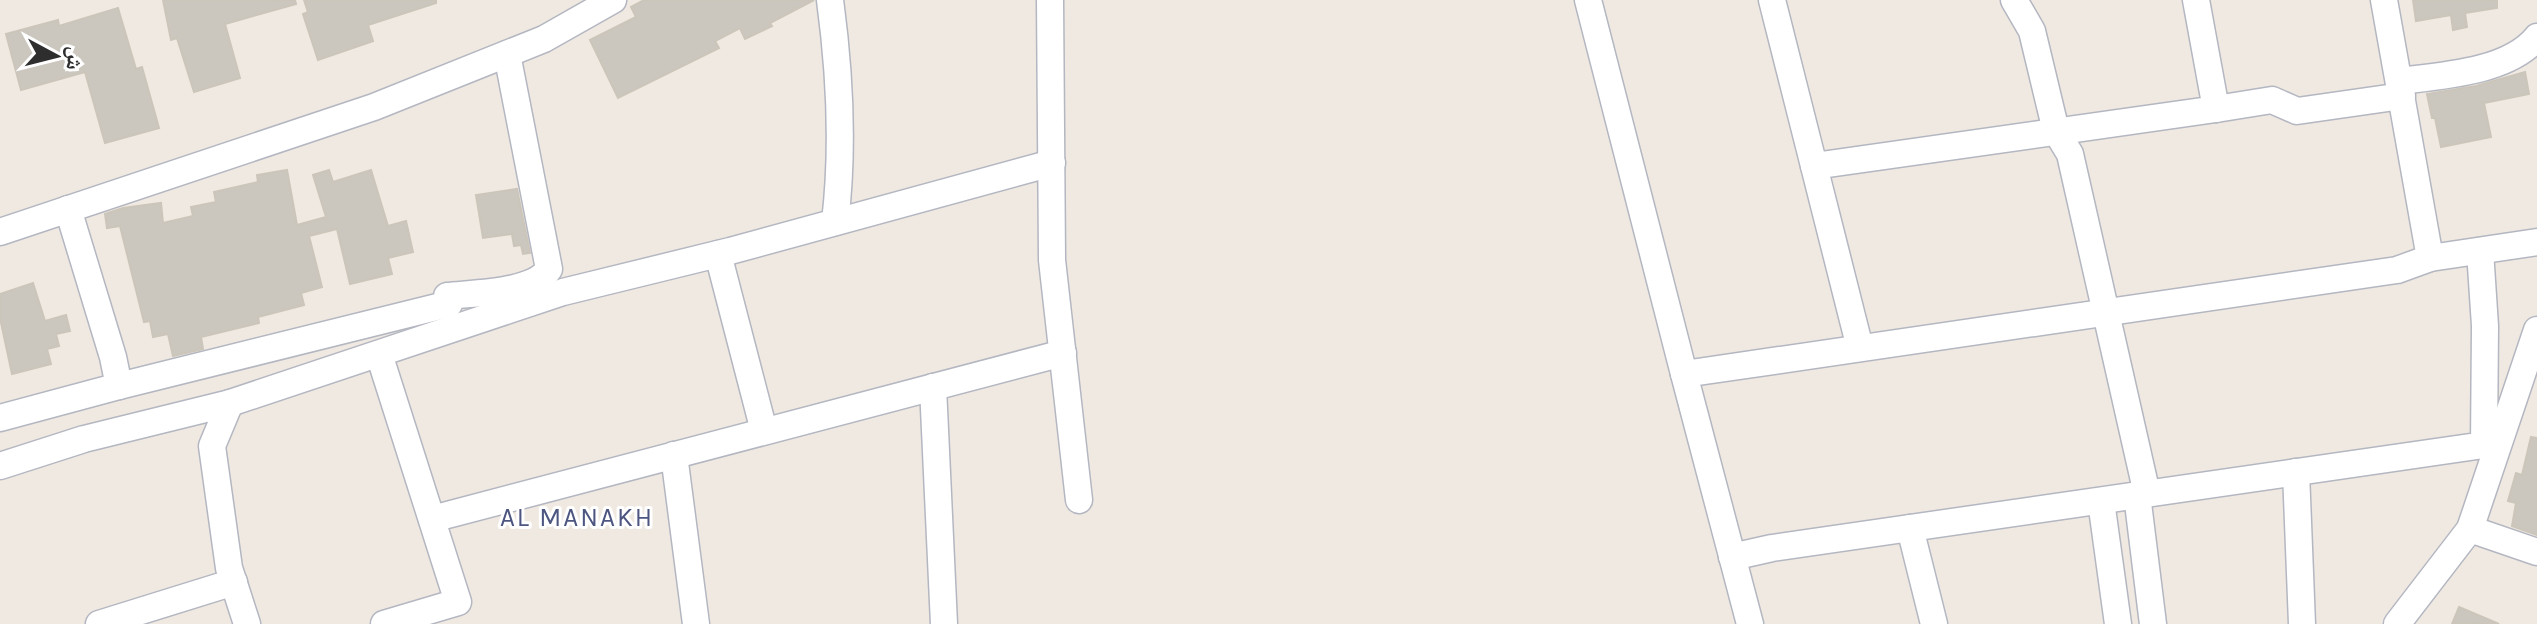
<svg xmlns="http://www.w3.org/2000/svg" width="2537" height="624" font-family="Karla,'Noto Naskh Arabic',sans-serif">
  <rect width="100%" height="100%" fill="#efe9e1"/>
  <g fill="#cbc7bf" stroke="#cbc5ba" stroke-width="2">
    <path d="M163 0H295L296 4 225 24 240 78 194 92 177 38 171 40Z"/>
    <path d="M304 0H436V3L368 25 373 41 318 60 303 14 308 12Z"/>
    <path d="M644 0H814L770 23 772 26 745 39 740 28 715 41 719 48 618 98 590 40 636 17 631 7Z"/>
    <path d="M2413 0H2497V8L2465 13 2467 27 2453 30 2451 15 2416 21Z"/>
    <path d="M118 8 136 69 142 67 159 128 105 143 85 72 21 90 6 34 58 20 59 26Z"/>
    <path d="M2525 72 2529 94 2484 103 2491 137 2441 147 2435 118H2432L2427 94 2476 86Z"/>
    <path d="M287 170 297 225 326 217 313 175 329 170 333 182 371 170 388 226 406 221 413 252 388 258 392 274 350 284 337 229 309 236 322 287 301 293 304 305 258 317 259 323 201 337 203 349 173 356 168 334 153 337 150 321 144 322 120 226 107 228 105 214 123 208 161 203 163 223 193 216 191 207 216 202 214 192 258 182 257 175Z"/>
    <path d="M517 189 530 253 523 254 521 245 514 246 512 234 483 238 476 195Z"/>
    <path d="M33 283 45 321 66 315 70 331 56 334 59 346 47 349 51 364 12 374 0 318V294Z"/>
    <path d="M2531 437 2537 438V535L2512 526 2516 503 2508 501 2516 473 2522 475Z"/>
    <path d="M2459 607 2499 624H2452Z"/>
  </g>
  <g fill="none" stroke-linecap="round" stroke-linejoin="round">
    <g stroke="#b4b7c1" stroke-width="29">
      <g id="minor">
        <path d="M830 0C840 74 844 147 835 222"/>
        <path d="M1050 0 1052 260 1079 500"/>
        <path d="M1588 0 1684 374"/>
        <path d="M1772 0 1814 166 2216 109 2196 0"/>
        <path d="M2014 0 2032 31 2056 131 2070 154 2147 494"/>
        <path d="M2384 0 2430 258 2537 242"/>
        <path d="M2399 81C2441 76 2509 72 2537 37"/>
        <path d="M2216 109 2272 100 2297 111 2402 96"/>
        <path d="M1814 166 1860 348"/>
        <path d="M68 209 113 357 119 386"/>
        <path d="M0 232 374 107 544 39 613 0"/>
        <path d="M718 254 764 431"/>
        <path d="M379 354 458 602 384 624"/>
        <path d="M933 387 944 624"/>
        <path d="M230 403 212 446 229 568 247 624"/>
        <path d="M0 418 119 386 449 304 447 296C474 293 534 293 549 269L507 54"/>
        <path d="M674 455 696 624"/>
        <path d="M0 466 84 439 230 403 563 292 730 251 1052 163"/>
        <path d="M2296 472 2302 624"/>
        <path d="M2137 495 2153 624"/>
        <path d="M2101 501 2118 624"/>
        <path d="M432 519 1063 353"/>
        <path d="M1910 528 1934 624"/>
        <path d="M2470 529 2537 330"/>
        <path d="M1732 557 1772 548 2484 445 2485 326 2480 251"/>
        <path d="M99 624 234 582"/>
        <path d="M1750 624 1684 374 2397 270 2430 258"/>
        <path d="M2397 624 2470 529 2537 552"/>
      </g>
    </g>
    <use href="#minor" stroke="#fff" stroke-width="26"/>
  </g>
  <g text-anchor="middle" dominant-baseline="central" stroke-width="6" stroke-linejoin="round" paint-order="stroke">
    <g font-size="26" letter-spacing="2" fill="#4d5680" stroke="#fff">
      <text x="577" y="517">AL MANAKH</text>
    </g>
  </g>
  <g transform="translate(56 56) rotate(97)" stroke="#ffffff" stroke-width="6" paint-order="stroke">
  <path d="M0-6L14 30L0 20L-14 30Z" fill="#2e2e2e"/>
  <text y="-12" font-size="22" font-weight="bold" text-anchor="middle" fill="#2e2e2e">ش</text>
  </g>
</svg>
